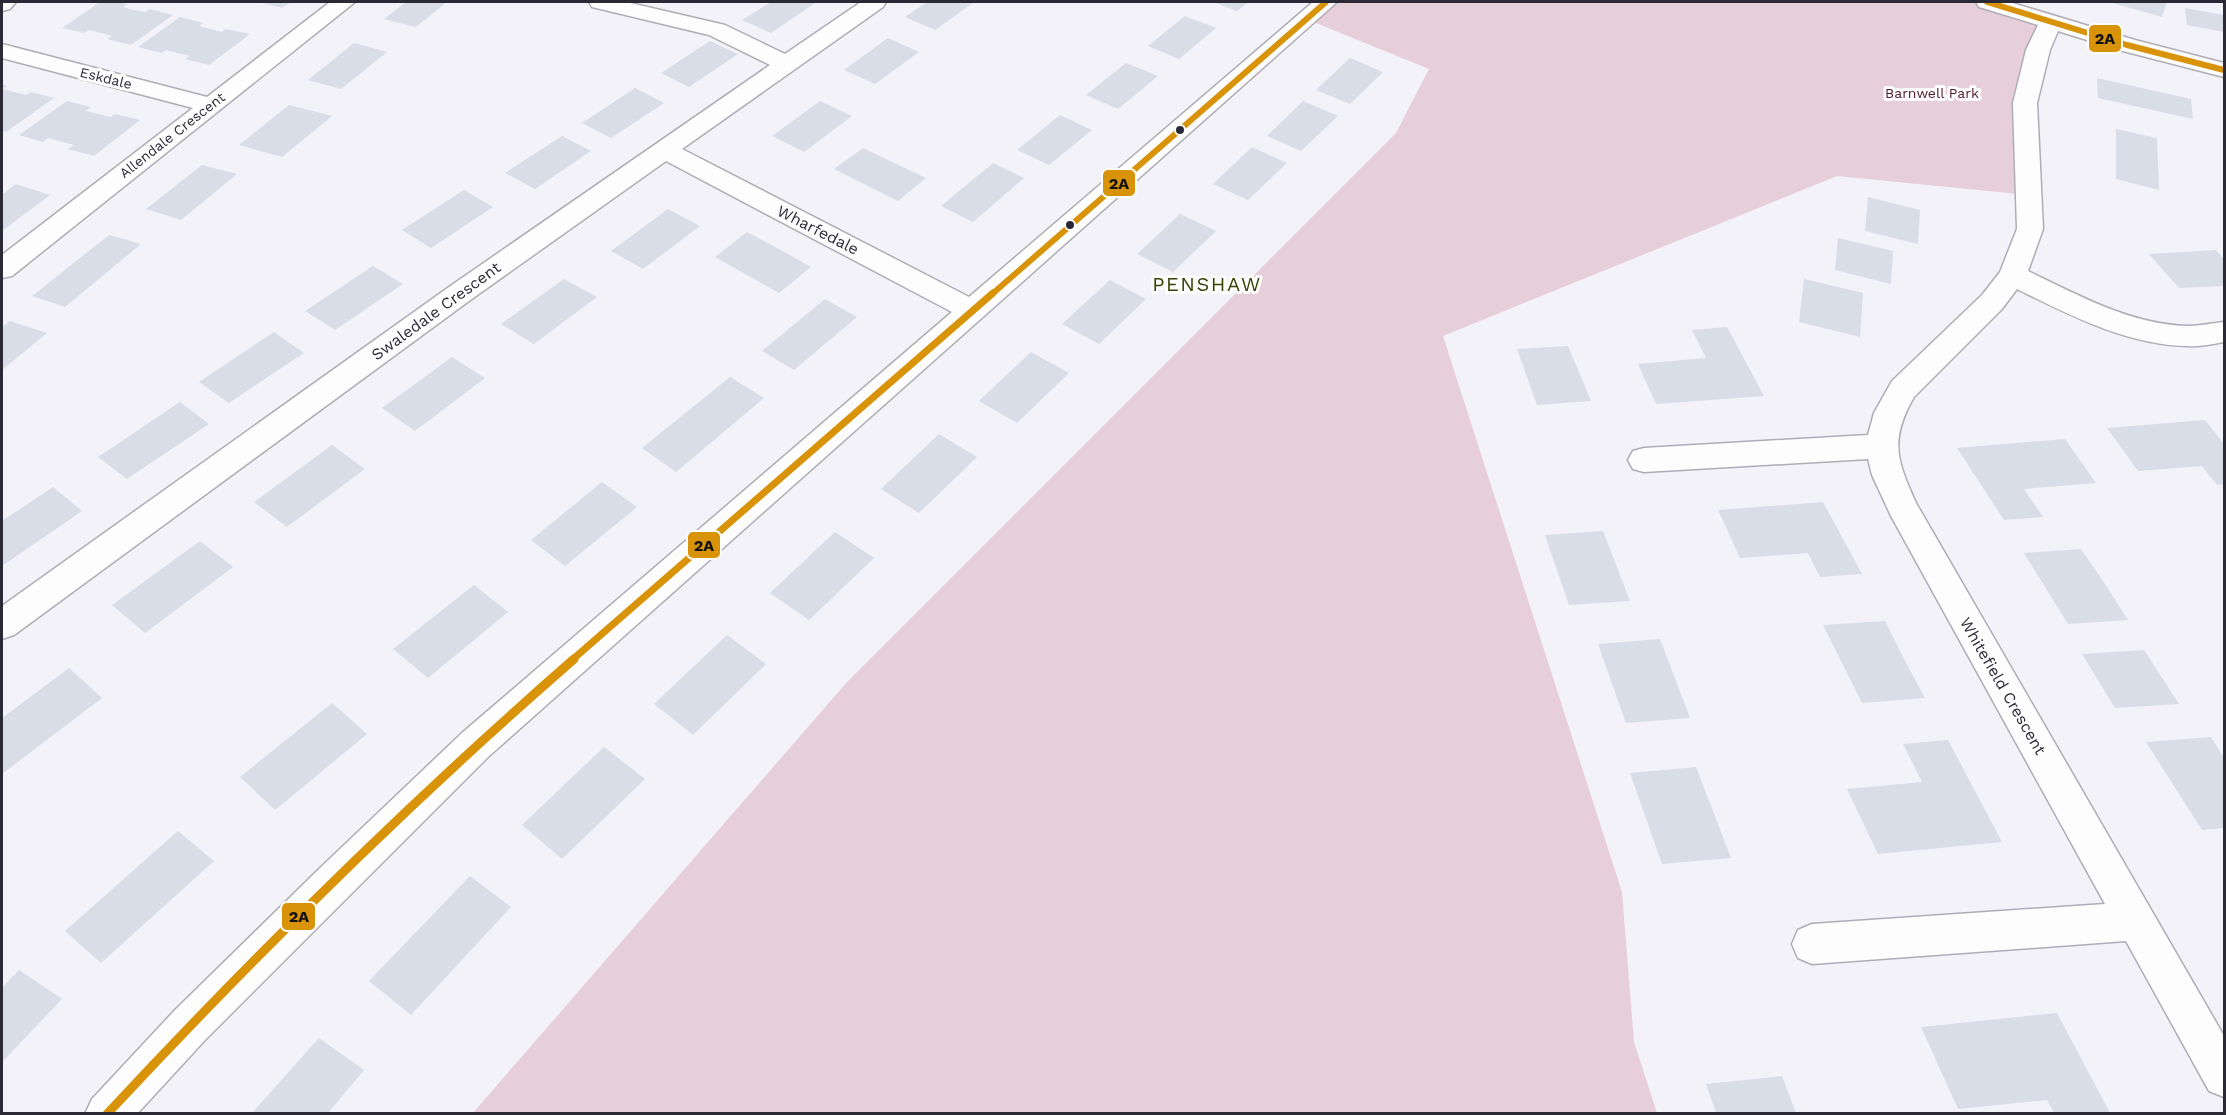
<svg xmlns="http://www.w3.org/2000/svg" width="2226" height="1115" font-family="'Work Sans',sans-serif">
  <rect width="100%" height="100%" fill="#f3f2f9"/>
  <path fill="#e7cfd9" d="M1326 2H1987L2051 21 2038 50 2028 195 1837 176 1443 336 1622 892 1634 1042 1657 1113 472 1114 847 682 1396 133 1429 69 1306 19Z"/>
  <g fill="#d8dde7">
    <path d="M100 2H118L127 4 123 7 134 10 145 12 150 9 173 15 131 45 107 39 112 36 89 30 84 33 62 28Z"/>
    <path d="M259 2H291L282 8Z"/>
    <path d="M406 2H447L416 27 384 19Z"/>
    <path d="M771 2H812L815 3 771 33 742 20Z"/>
    <path d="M927 2H974L935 30 905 17Z"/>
    <path d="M1213 2H1249L1237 11Z"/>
    <path d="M2109 2H2167L2162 17Z"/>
    <path d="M2185 8 2224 15V32L2187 25Z"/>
    <path d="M1185 16 1216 28 1179 59 1148 46Z"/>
    <path d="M180 17 203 23 199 26 222 32 226 29 250 34 209 65 185 59 190 56 166 50 161 53 138 47Z"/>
    <path d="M888 38 919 52 875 84 844 70Z"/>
    <path d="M710 41 738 54 689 87 661 73Z"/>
    <path d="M354 43 387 52 341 89 308 80Z"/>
    <path d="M1350 58 1383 72 1350 104 1316 90Z"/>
    <path d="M1126 63 1158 76 1118 109 1086 95Z"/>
    <path d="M2097 78 2191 99 2193 119 2098 98Z"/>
    <path d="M2 84 7 86 2 89 26 95 31 92 54 98 6 132 2 131Z"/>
    <path d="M635 88 664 103 611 138 582 123Z"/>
    <path d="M67 101 91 107 86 111 111 117 115 114 140 120 94 156 68 149 74 145 48 138 43 142 19 135Z"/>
    <path d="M820 101 852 116 804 152 772 136Z"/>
    <path d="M1303 101 1338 116 1301 151 1267 136Z"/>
    <path d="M289 105 332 116 282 157 239 145Z"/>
    <path d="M1060 115 1092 130 1049 165 1017 150Z"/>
    <path d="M2116 129 2157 138 2159 190 2116 179Z"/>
    <path d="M562 136 591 151 535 189 505 173Z"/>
    <path d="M1252 147 1287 163 1248 200 1213 184Z"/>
    <path d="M863 148 894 163 926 178 898 201 834 169Z"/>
    <path d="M993 163 1024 178 973 222 941 206Z"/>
    <path d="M202 165 237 174 181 220 146 209Z"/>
    <path d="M16 184 50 195 2 231V195Z"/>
    <path d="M464 190 493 207 431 248 402 230Z"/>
    <path d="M1868 197 1920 210 1918 244 1865 231Z"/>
    <path d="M668 209 700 226 643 269 611 251Z"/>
    <path d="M1180 214 1216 231 1173 272 1137 254Z"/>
    <path d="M747 232 779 249 811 267 779 293 715 257Z"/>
    <path d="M109 235 141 244 65 307 32 296Z"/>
    <path d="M1838 238 1893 251 1891 284 1835 270Z"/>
    <path d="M2216 250 2224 259V286L2179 288 2149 254Z"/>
    <path d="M373 266 403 284 335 330 305 311Z"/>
    <path d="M564 279 597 297 534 344 501 324Z"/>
    <path d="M1804 279 1863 293 1860 337 1799 322Z"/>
    <path d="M1110 280 1146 299 1099 344 1062 324Z"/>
    <path d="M825 299 857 317 794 370 762 351Z"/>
    <path d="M10 321 47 333 2 370V327Z"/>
    <path d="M1727 327 1764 396 1656 404 1638 364 1706 358 1692 330Z"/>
    <path d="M274 332 304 353 229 403 199 382Z"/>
    <path d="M1568 346 1591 401 1537 405 1517 349Z"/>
    <path d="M1031 352 1069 373 1017 423 979 401Z"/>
    <path d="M452 357 485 378 415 431 382 408Z"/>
    <path d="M730 377 764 398 676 472 642 448Z"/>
    <path d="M180 402 209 424 127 479 98 457Z"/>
    <path d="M2205 420 2224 444V484L2217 485 2202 466 2138 471 2107 428Z"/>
    <path d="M939 434 977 457 919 513 881 489Z"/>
    <path d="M2065 439 2096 483 2024 489 2043 517 2004 520 1957 448Z"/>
    <path d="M332 445 365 469 287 527 254 502Z"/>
    <path d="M602 482 637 507 565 566 531 540Z"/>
    <path d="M53 487 82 511 2 566V521Z"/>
    <path d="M1823 502 1862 574 1820 577 1808 553 1740 558 1718 510Z"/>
    <path d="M1603 531 1630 601 1569 605 1545 535Z"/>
    <path d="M835 532 874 558 809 620 770 593Z"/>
    <path d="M200 541 233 567 145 633 112 605Z"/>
    <path d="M2081 549 2105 584 2128 620 2068 624 2024 553Z"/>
    <path d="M474 585 508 612 428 678 393 649Z"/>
    <path d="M1885 621 1904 659 1925 698 1862 703 1823 625Z"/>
    <path d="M727 635 766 664 693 735 654 704Z"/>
    <path d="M1660 639 1690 718 1626 723 1598 644Z"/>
    <path d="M2144 650 2179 704 2115 708 2082 654Z"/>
    <path d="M69 668 102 698 2 774V718Z"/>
    <path d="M332 703 367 734 275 810 240 777Z"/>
    <path d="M2211 737 2224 758V828L2202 830 2146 742Z"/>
    <path d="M1948 740 2002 842 1878 854 1847 789 1922 782 1903 744Z"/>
    <path d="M604 747 645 779 562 859 522 825Z"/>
    <path d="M1696 767 1731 858 1662 864 1630 773Z"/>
    <path d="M178 831 214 861 101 963 65 931Z"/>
    <path d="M470 876 511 907 411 1015 369 981Z"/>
    <path d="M19 970 62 999 2 1062V988Z"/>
    <path d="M2057 1013 2110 1113H2054L2047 1100 1958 1109 1921 1027Z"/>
    <path d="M319 1038 364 1070 328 1113H252Z"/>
    <path d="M1782 1076 1796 1113H1716L1706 1084Z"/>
  </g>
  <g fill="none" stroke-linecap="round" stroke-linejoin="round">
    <g stroke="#aeadb5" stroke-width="3">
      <g id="minor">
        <path d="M2 2H16L10 9 2 11Z"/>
        <path d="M330 2H355L12 276 2 278V255L193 108 2 58V44L207 97Z"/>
        <path d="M589 2H626L725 25 785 54 861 2H886L883 7 682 149 969 297 1313 2H1337L488 757 205 1040 137 1114H85L92 1099 175 1010 320 868 462 733 952 312 666 161 469 301 14 635 2 639V606L449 287 770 65 709 35 592 7Z"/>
        <path d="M1976 2H2009L2135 40 2224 63V77L2119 50 2058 31 2050 50 2037 103 2043 229 2028 271C2078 295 2130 324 2187 326 2200 326 2212 323 2224 322V342C2212 344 2200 347 2188 346 2127 345 2070 315 2017 289L2002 309 1914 397C1889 440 1897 461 1916 503L2224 1036V1097L2209 1091 2126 941 1812 964 1798 958 1792 944 1798 930 1812 924 2105 904 1891 516 1872 475 1868 459 1644 472 1633 469 1628 460 1633 451 1644 448 1868 435 1874 413 1892 381 1982 295 2000 272 2017 229 2013 103 2026 50 2038 25 1979 7Z"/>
      </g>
    </g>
    <use href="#minor" fill="#fdfdfe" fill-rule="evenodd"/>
    <g stroke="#fefefe" stroke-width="10">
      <g id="bus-1-far2">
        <path d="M1987 2 2127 45 2224 70"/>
        <path d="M991 295 1326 2"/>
      </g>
    </g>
    <g stroke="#fefefe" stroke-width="11">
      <path id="bus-1-far1" d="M572 660 993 293"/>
    </g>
    <g stroke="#fefefe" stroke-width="14">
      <path id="bus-1" d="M107 1114C255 955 410 802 574 659"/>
    </g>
    <use href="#bus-1-far2" stroke="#d89308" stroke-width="6"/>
    <use href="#bus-1-far1" stroke="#d89308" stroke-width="7"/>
    <use href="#bus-1" stroke="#d89308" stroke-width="9"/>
  </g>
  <g fill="#2b2935" stroke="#fefefe" stroke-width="2">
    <circle cx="1180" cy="130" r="5"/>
    <circle cx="1070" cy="225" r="5"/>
  </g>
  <g text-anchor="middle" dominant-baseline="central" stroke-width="6" stroke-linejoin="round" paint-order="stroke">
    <g font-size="14" fill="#2b2935" stroke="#fefefe">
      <text transform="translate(106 78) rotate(14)">Eskdale</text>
      <text transform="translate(172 135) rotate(-38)">Allendale Crescent</text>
    </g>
    <g font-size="14" fill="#52172e" stroke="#fefefe">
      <text x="1932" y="93">Barnwell Park</text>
    </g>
    <g font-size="16" fill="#2b2935" stroke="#fefefe">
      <text transform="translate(818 230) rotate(27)">Wharfedale</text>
      <text transform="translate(436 311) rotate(-36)">Swaledale Crescent</text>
      <text transform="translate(2003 686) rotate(60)">Whitefield Crescent</text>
    </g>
    <g font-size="20" letter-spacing="1.5" fill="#384003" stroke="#fefefe">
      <text x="1207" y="284">PENSHAW</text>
    </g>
  </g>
  <g stroke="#fefefe" stroke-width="2">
    <rect x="2088" y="24" width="34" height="29" rx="6" fill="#d89308"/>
    <rect x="1102" y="169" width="34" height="28" rx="6" fill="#d89308"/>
    <rect x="687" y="531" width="34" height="28" rx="6" fill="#d89308"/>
    <rect x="281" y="902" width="35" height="29" rx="6" fill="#d89308"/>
  </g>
  <g font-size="16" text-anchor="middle" font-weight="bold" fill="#111">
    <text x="2105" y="44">2A</text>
    <text x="1119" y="189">2A</text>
    <text x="704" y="551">2A</text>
    <text x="299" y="922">2A</text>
  </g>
  <rect width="2226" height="1115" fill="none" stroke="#2b2935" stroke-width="6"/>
</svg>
